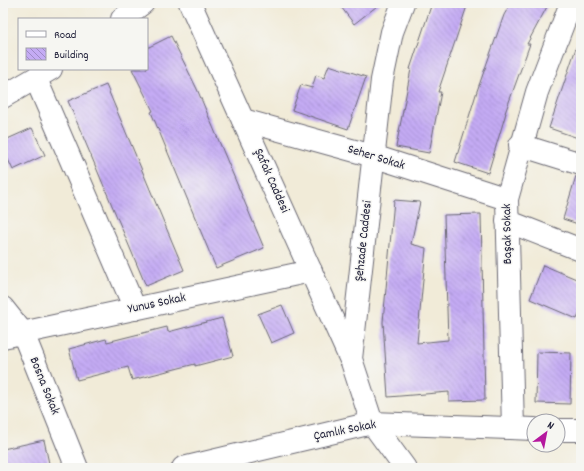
<svg xmlns="http://www.w3.org/2000/svg" width="584" height="471" font-family="Dekko,sans-serif">
  <style>
    .building { fill: url(#building-back-hatch) }
    .lines { fill: none; stroke-linecap: round; stroke-linejoin: round }
    .minor-casing { stroke: #6a6872; stroke-width: 24 }
    .minor { stroke: #fff; stroke-width: 22 }
    .labels { text-anchor: middle; dominant-baseline: central; stroke-width: 3; stroke-linejoin: round; paint-order: stroke }
    .street-label { font-size: 13px; fill: #22223b; stroke: #f6f6f2 }
  </style>
  <defs>
    <pattern id="building-back-hatch" width="6" height="6" patternUnits="userSpaceOnUse"><rect width="6" height="6" fill="#c4abf4"/><path d="M-1 5l2 2M0 0l6 6M5-1l2 2" fill="none" stroke="#9f8bc7"/></pattern>
  </defs>
  <rect width="100%" height="100%" fill="#f6f6f2"/>
  <filter id="ink" filterUnits="userSpaceOnUse"><feTurbulence type="fractalNoise" baseFrequency=".025" numOctaves="2"/><feDisplacementMap in="SourceGraphic" scale="8" xChannelSelector="R" yChannelSelector="G"/><feConvolveMatrix kernelMatrix="1 2 1 2 8 2 1 2 1" color-interpolation-filters="sRGB"/></filter>
  <filter id="wash" filterUnits="userSpaceOnUse"><feTurbulence type="fractalNoise" baseFrequency=".012" numOctaves="4" result="noise"/><feDisplacementMap in="SourceGraphic" scale="16" xChannelSelector="R" yChannelSelector="G"/><feGaussianBlur stdDeviation="0.9" result="paint"/><feColorMatrix in="noise" values="0 0 0 0 0 0 0 0 0 0 0 0 0 0 0 0 0 1.4 0 .05"/><feComposite in="paint" operator="in"/></filter>
  <g filter="url(#wash)">
    <rect width="100%" height="100%" fill="#f1ebd8"/>
    <g id="blocks">
      <!-- building -->
      <g class="building">
        <path d="M338 3H381L354 24Z"/>
        <path d="M432 3H468L438 92H441L429 153 396 147 411 69H410Z"/>
        <path d="M511 3H549L527 44H530L505 113H506L488 173 455 162 477 91 504 15Z"/>
        <path d="M171 36 197 89 264 248 216 268 151 112 153 111 132 69H147V48Z"/>
        <path d="M578 42 581 43V139L549 128Z"/>
        <path d="M329 65 366 77 348 129 292 110 301 85 312 88 316 75 324 78Z"/>
        <path d="M106 85 184 270 146 286 68 101Z"/>
        <path d="M32 128 45 155 13 170 3 149V141Z"/>
        <path d="M576 176H581V225L563 219Z"/>
        <path d="M394 200 420 202 411 244 426 248 417 343 448 340 444 215 481 214 485 400 449 401V392L388 397 383 322Z"/>
        <path d="M543 265 581 281V310L577 319 530 299Z"/>
        <path d="M282 305 294 333 271 343 258 314Z"/>
        <path d="M222 318 233 356 195 366V364L132 380 128 367 77 380 69 349 106 339 107 342 167 327 168 332Z"/>
        <path d="M537 352 571 353 570 404 536 403Z"/>
        <path d="M44 440 50 468H3V449Z"/>
      </g>
    </g>
  </g>
  <g filter="url(#ink)">
    <use href="#blocks" fill-opacity="0" stroke="#6a6872" stroke-width="1"/>
    <g class="lines">
      <defs>
        <g id="minor">
          <path d="M190 3 350 358"/>
          <path d="M403 3 392 32 382 80 351 359 372 423 405 468"/>
          <path d="M122 19 143 3"/>
          <path d="M36 79 135 309"/>
          <path d="M3 97 51 69"/>
          <path d="M243 120 373 156 507 199"/>
          <path d="M520 145 581 164"/>
          <path d="M507 221 581 250"/>
          <path d="M3 308 23 333 77 468"/>
          <path d="M3 337 311 271"/>
          <path d="M513 428 507 199 537 92 571 3"/>
          <path d="M558 430H581"/>
          <path d="M183 468 372 423 534 429"/>
        </g>
      </defs>
      <!-- minor casing -->
      <use href="#minor" class="minor-casing"/>
      <!-- minor -->
      <use href="#minor" class="minor"/>
    </g>
  </g>
  <g class="labels">
    <!-- street labels -->
    <g class="street-label">
      <text transform="translate(376 158) rotate(17)">Seher Sokak</text>
      <text transform="translate(271 181) rotate(66)">Şafak Caddesi</text>
      <text transform="translate(508 234) rotate(-91)">Başak Sokak</text>
      <text transform="translate(364 241) rotate(-84)">Şehzade Caddesi</text>
      <text transform="translate(157 304) rotate(-12)">Yunus Sokak</text>
      <text transform="translate(44 386) rotate(68)">Bosna Sokak</text>
      <text transform="translate(345 431) rotate(-11)">Çamlık Sokak</text>
    </g>
  </g>
  <!-- margin -->
  <rect width="584" height="471" fill="none" stroke="#f6f6f2" stroke-width="16"/>
  <!-- legend -->
  <rect x="18" y="18" width="130" height="52" fill="#f6f6f2" stroke="#a1a1a9"/>
  <rect x="26" y="31" width="20" height="6" fill="#ffffff" stroke="#a1a1a9"/>
  <text x="54" y="38" font-size="12" fill="#22223b">Road</text>
  <rect x="26" y="48" width="20" height="12" fill="url(#building-back-hatch)" stroke="#a1a1a9"/>
  <text x="54" y="58" font-size="12" fill="#22223b">Building</text>
  <!-- north arrow -->
  <g transform="translate(546 433) rotate(32)"><circle r="19" fill="#f6f6f2" stroke="#a1a1a9"/>
  <path d="M0-3L7 15L0 10L-7 15Z" fill="#b5179e"/>
  <text y="-6" font-size="11" font-weight="bold" text-anchor="middle" fill="#22223b">N</text>
  </g>
</svg>
